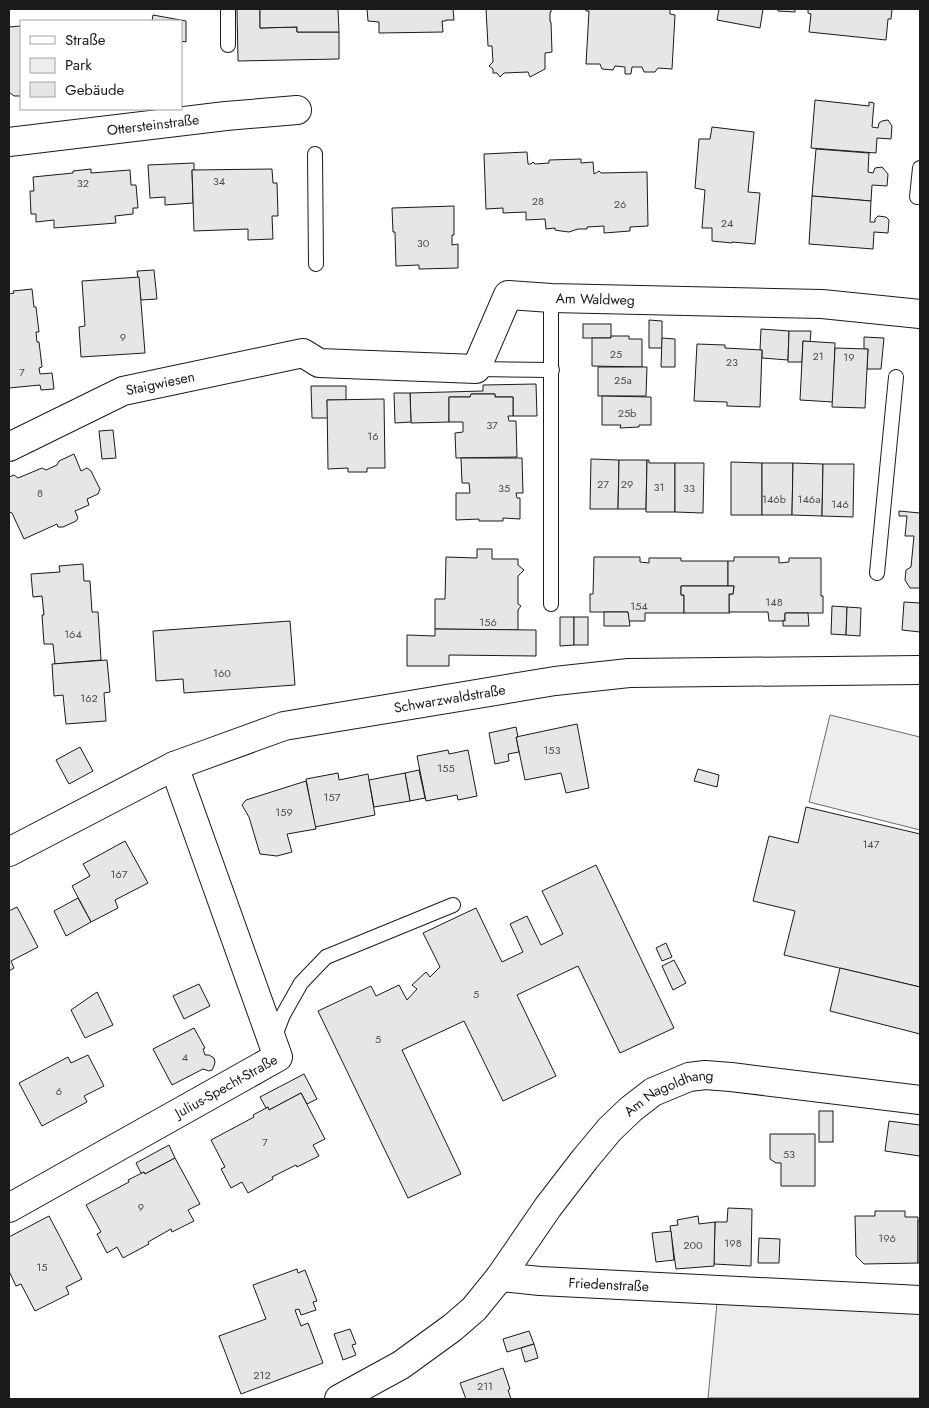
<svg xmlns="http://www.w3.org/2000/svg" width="929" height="1408" font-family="Jost,sans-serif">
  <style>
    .green { fill: #ededed; stroke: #6a6a6a }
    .building { fill: #e6e6e6; stroke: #1a1a1a }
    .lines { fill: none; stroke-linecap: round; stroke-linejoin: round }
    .service-casing { stroke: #1a1a1a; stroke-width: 16 }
    .minor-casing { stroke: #1a1a1a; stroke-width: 30 }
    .service { stroke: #fff; stroke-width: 14 }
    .minor { stroke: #fff; stroke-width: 28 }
    .labels { text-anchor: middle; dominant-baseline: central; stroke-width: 4; stroke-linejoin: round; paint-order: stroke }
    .number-label { font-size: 11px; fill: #4d4d4d }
    .street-label { font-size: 14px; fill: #1a1a1a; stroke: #fff }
  </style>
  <rect width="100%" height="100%" fill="#fff"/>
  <!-- green -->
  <g class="green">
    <path d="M830 715 920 737V830L809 802Z"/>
    <path d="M717 1303 920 1313V1398H708Z"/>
  </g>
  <!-- building -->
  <g class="building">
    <path d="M237 9H260V28L297 27V32H339V59L238 61Z"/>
    <path d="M260 9H338L339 32H297V27L260 28Z"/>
    <path d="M367 9H453L454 20H446V21H442L443 32 379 33V22L368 21Z"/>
    <path d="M486 9H551V12H550V22H551L552 52 545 53V69L530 77 528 72 504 73 500 77 497 73H493V69L489 66 493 62 492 46H488Z"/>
    <path d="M586 9H670V14L675 15 672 69 658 68 655 72H644L642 67H632L631 74H625V67L615 66 613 70 602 69 600 64H586L589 11H586Z"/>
    <path d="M719 9H763L760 28 717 20Z"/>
    <path d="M778 9H795V12L778 11Z"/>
    <path d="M808 9H892L891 19H888L886 40 809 32 811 14 808 13Z"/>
    <path d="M153 15 186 21V42L181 41V21H152Z"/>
    <path d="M20 26H21V96H14L9 92V27Z"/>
    <path d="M815 100 869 106V102L874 103 872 127 878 128 879 123 882 121 888 120 892 126 891 139 877 138 876 153 811 148Z"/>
    <path d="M712 127 754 132 748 192 760 193 755 244 732 242V243L712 241V228H702L705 190 695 188 699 139H710Z"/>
    <path d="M816 149 869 153 868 172 873 173 875 168 882 167 888 174 887 186 872 185 871 201 812 196Z"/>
    <path d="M527 152 528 164H531L533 162 535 164 549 163V160L581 159V163L593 162 594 174 596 173 599 171 601 173 647 172 648 226 630 227V231L604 233V226L587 227V229H578L569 232 561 231 555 230V228L546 229 545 219 526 220V212L503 213V208L486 209 484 154Z"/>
    <path d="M194 163V171L192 170 193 203 165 205V197L150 198 148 165Z"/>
    <path d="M91 169V173L130 170 131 185H136L138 208H133V214L115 216 116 223 54 228V220L36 222V214H31L30 191H34L33 177 73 173V171Z"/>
    <path d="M272 169 273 183H277L278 216H272L273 239 248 240V229L194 231 192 170Z"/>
    <path d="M812 196 871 201 870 222H875V219L878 216 886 217 889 220 888 233 874 232 873 249 809 244Z"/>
    <path d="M454 206V235H452V245L458 244V268L419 269V265L396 266 395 232H393L392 208Z"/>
    <path d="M154 270 157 299 141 300 137 271Z"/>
    <path d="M139 277 145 353 81 357 79 327 85 326 82 281Z"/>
    <path d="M32 289 34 307H36L39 332H36L37 342H39L42 367 39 368 40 374 52 373 54 389 41 390 40 385 9 388V294L14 293 13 291Z"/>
    <path d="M649 320 662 321V348H649Z"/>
    <rect x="583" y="324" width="28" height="14"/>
    <path d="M761 329 789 331 788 360 762 358V350H760Z"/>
    <path d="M789 331H811L810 342 803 341 802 362H788Z"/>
    <path d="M611 336H629V339H642V367L592 366V338H611Z"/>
    <path d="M864 337 884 338 881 369H867L868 349H864Z"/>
    <path d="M662 338 675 339V367H661Z"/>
    <path d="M803 341 835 343 833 402 800 400Z"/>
    <path d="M697 344 725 345V348L762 350 760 407 727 406V402L694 401Z"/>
    <path d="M835 348 868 349 865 408 832 407Z"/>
    <path d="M598 367H647L646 396H598Z"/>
    <path d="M536 384 537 416H513V397H495V394H471L470 397H449V422L411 423 410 393 483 391V385Z"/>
    <path d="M311 386H346V400H327L328 418H312Z"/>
    <path d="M394 393H410L411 422 395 423Z"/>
    <path d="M471 394H495V397H513V416H508L509 421H516L517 457 456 458 455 433 463 432V422H449V397H470Z"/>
    <path d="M602 396 651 397V425H639V427L620 428 621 425H602Z"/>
    <path d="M384 399 385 468H367V472H348V468L328 469 327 400Z"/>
    <path d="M113 430 116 458 102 459 99 431Z"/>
    <path d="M74 454 81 471 87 468 91 471 100 489 98 494 87 499 89 505 75 511 78 518 76 521 63 527H58L57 524 24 539 12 513 9 512V477L14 475 18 478 42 468 46 470 57 465 59 461Z"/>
    <path d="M461 458H522L523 493H516L517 498H520V519L503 518V521H479V519L456 520V493H470L469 483H462Z"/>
    <path d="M591 459 619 460 618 509H590Z"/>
    <path d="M619 460H647L646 509H618Z"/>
    <path d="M647 460H649V463H675V512H646Z"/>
    <path d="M731 462 762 463V515H731Z"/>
    <path d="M675 463H704L703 513 675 512Z"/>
    <path d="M762 463H793L792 515H762Z"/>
    <path d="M793 463 823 464 822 516 792 515Z"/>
    <path d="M823 464H854L853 517 822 516Z"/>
    <path d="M899 511 920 513V588H910L905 580 906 570 911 567 914 536H905L907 516H899Z"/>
    <path d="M477 549H492V559H518V565L524 570 518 576V604L521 606 518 610V630L435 629V599H445L446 557 477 558Z"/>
    <path d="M594 557H640V562L649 563V558H681V561H728V586H681V595H684V613H645V621H628V612H590V594H593Z"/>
    <path d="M734 557H779V563L789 562V558H821V596H823V613H785V621H769L768 612H729V594H733L734 586H728V561H734Z"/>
    <path d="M83 564 84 581H90L92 612H98L101 660 55 664 53 644H44L42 615H44L42 596 33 597 31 574 60 572 59 566Z"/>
    <path d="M681 586H734L733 594H729V612L730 613H684V595H681Z"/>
    <path d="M904 602 920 603V632L902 630Z"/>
    <path d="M832 606 847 607 846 635 831 634Z"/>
    <path d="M847 607 861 608 860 636 846 635Z"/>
    <path d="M604 612H628L630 626H604Z"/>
    <path d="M785 613H808L809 626H783V620L785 621Z"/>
    <path d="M560 617H574V645L560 646Z"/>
    <rect x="574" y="617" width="14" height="28"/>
    <path d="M290 621 295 685 184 693 183 679 156 681 153 631Z"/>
    <path d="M435 629 536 630V656L449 655V666H407V635L435 636Z"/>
    <path d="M107 660 110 692 104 693 106 721 66 724 63 695 54 696 52 664Z"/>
    <path d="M577 724 589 788 566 793 561 773 525 780 516 737Z"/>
    <path d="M516 727 518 737H516L519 752 508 754 509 761 495 764 489 733Z"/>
    <path d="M80 747 93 771 69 784 56 760Z"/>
    <path d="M448 750 449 754 468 750 477 796 458 800 457 795 426 801 417 756Z"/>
    <path d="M698 769 719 775 717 787 694 781Z"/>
    <path d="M419 770 425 798 410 801 405 773Z"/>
    <path d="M338 773 339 780 368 774 375 815 315 827 306 779Z"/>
    <path d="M405 773 410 801 374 807 369 780Z"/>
    <path d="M306 781 316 829 287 834 292 852 277 856 260 854 249 817 242 805 246 800Z"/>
    <path d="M806 807 920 834V987L784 955 795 911 753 901 769 836 798 843Z"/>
    <path d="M125 841 148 883 115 900 118 908 91 922 72 886 90 876 83 864Z"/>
    <path d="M596 865 674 1028 620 1053 578 966 517 995 556 1076 503 1101 464 1021 402 1050 461 1174 408 1198 318 1011 371 986 376 996 399 985 407 1000 417 989 412 985 426 972 430 977 440 967 423 933 476 908 502 962 523 952 510 924 527 916 541 945 563 934 542 891Z"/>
    <path d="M78 898 91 922 66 936 54 911Z"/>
    <path d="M17 907 38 947 11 961 14 968 9 971V911Z"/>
    <path d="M666 943 672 957 662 961 656 948Z"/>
    <path d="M674 960 686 983 673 990 662 966Z"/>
    <path d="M840 968 920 987V1034L830 1011Z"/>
    <path d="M199 984 210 1006 184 1019 173 996Z"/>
    <path d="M97 992 113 1025 85 1038 71 1010Z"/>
    <path d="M194 1028 205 1048 203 1049 205 1055H209L214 1058 215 1062 214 1066 212 1070 209 1071 203 1069 172 1085 153 1049Z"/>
    <path d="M88 1055 104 1086 84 1096 87 1102 42 1126 19 1083 68 1057 71 1063Z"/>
    <path d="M304 1074 317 1099 307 1104 301 1093 269 1110 268 1107 266 1108 260 1097Z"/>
    <path d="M301 1093 325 1139 313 1145 319 1156 297 1167 296 1165 272 1177 273 1179 248 1193 242 1182 231 1188 221 1169 225 1167 211 1140 254 1117 253 1115 268 1107 269 1110Z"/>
    <rect x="819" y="1111" width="14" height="31"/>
    <path d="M889 1121 920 1125V1156L885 1151Z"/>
    <path d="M770 1134H815V1186H781V1163H776L770 1159Z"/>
    <path d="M169 1145 175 1158 145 1174 144 1172 141 1173 136 1163Z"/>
    <path d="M175 1158 200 1204 188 1210 194 1221 172 1232 171 1229 148 1242 149 1244 123 1258 117 1247 107 1253 97 1234 101 1232 86 1205 129 1182 128 1180 144 1172 145 1174Z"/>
    <path d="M728 1208 752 1209 751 1266 714 1264 715 1222H727Z"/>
    <path d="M875 1211H905V1217H918V1263L864 1264 856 1256 855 1216H875Z"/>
    <path d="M49 1216 82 1279 66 1287 69 1294 35 1311 21 1284 16 1286 9 1271V1237Z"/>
    <path d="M698 1216 699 1224 715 1222 714 1266 676 1269 670 1226 678 1225 677 1220Z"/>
    <rect x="918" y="1221" width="2" height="42"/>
    <path d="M671 1231 674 1260 656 1262 652 1233Z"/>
    <path d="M759 1238 780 1239 779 1263H758Z"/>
    <path d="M297 1269 298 1273 305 1270 317 1301 313 1302 316 1310 301 1315 299 1309 295 1310 301 1326 308 1323 323 1363 241 1394 219 1336 266 1319 253 1285Z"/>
    <path d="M350 1329 356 1344 352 1345 356 1355 343 1360 334 1334Z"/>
    <path d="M529 1331 534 1344 507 1352 503 1339Z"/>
    <path d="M534 1344 538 1358 525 1362 521 1348Z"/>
    <path d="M503 1368 510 1389 508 1390 511 1399H466L460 1383Z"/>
  </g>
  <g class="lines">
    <defs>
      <g id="service">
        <path d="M228 9V45"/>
        <path d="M315 154 316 264"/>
        <path d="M917 197 920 168"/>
        <path d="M476 369 552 370"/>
        <path d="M877 573 896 377"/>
        <path d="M551 604V298"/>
        <path d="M274 1038 283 1015 301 983 326 957 453 905"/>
      </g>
      <g id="minor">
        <path id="s1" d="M9 142 226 116 297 110"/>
        <path id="s2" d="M9 447 123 391 303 353 319 363 476 369 508 295 551 298 822 304 920 314"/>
        <path id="s3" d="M9 852 174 766 284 726 555 681 629 673 920 670"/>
        <path id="s4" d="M9 1208 278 1057 174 766"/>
        <path id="s5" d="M500 1277 540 1281 920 1300"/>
        <path id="s6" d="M339 1399 401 1365 452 1328 474 1309 500 1277 548 1207 585 1159 610 1129 631 1109 653 1092 689 1077 705 1075 731 1077 920 1100"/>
      </g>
    </defs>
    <!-- service casing -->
    <use href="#service" class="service-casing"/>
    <!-- minor casing -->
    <use href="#minor" class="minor-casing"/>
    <!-- service -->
    <use href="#service" class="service"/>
    <!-- minor -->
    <use href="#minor" class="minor"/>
  </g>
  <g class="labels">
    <!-- number labels -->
    <g class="number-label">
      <text x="219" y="181">34</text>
      <text x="83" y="183">32</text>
      <text x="538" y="201">28</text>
      <text x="620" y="204">26</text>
      <text x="727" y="223">24</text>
      <text x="423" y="243">30</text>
      <text x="123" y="337">9</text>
      <text x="616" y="354">25</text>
      <text x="818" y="356">21</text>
      <text x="849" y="357">19</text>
      <text x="732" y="362">23</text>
      <text x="22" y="372">7</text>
      <text x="623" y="380">25a</text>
      <text x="627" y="413">25b</text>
      <text x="492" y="425">37</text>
      <text x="373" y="436">16</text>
      <text x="603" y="484">27</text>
      <text x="627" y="484">29</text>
      <text x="659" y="487">31</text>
      <text x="504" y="488">35</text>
      <text x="689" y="488">33</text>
      <text x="40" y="493">8</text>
      <text x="774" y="499">146b</text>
      <text x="809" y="499">146a</text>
      <text x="840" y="504">146</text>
      <text x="774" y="602">148</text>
      <text x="639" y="606">154</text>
      <text x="488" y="622">156</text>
      <text x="73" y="634">164</text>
      <text x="222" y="673">160</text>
      <text x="89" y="698">162</text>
      <text x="552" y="750">153</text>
      <text x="446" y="768">155</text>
      <text x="332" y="797">157</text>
      <text x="284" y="812">159</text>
      <text x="871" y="844">147</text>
      <text x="119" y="874">167</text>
      <text x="476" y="994">5</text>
      <text x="378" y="1039">5</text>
      <text x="185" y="1057">4</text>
      <text x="59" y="1091">6</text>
      <text x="265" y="1142">7</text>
      <text x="789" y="1154">53</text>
      <text x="141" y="1207">9</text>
      <text x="887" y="1238">196</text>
      <text x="733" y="1243">198</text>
      <text x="693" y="1245">200</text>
      <text x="42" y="1267">15</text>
      <text x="262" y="1375">212</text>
      <text x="485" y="1386">211</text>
    </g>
    <!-- street labels -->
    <g class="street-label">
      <text stroke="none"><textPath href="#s1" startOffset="145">Ottersteinstraße</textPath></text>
      <text stroke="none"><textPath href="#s2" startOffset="655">Am Waldweg</textPath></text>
      <text stroke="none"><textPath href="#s2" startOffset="165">Staigwiesen</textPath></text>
      <text stroke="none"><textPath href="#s3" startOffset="471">Schwarzwaldstraße</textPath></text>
      <text stroke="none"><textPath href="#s4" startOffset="249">Julius-Specht-Straße</textPath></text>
      <text stroke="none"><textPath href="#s6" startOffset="460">Am Nagoldhang</textPath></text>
      <text stroke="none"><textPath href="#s5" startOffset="109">Friedenstraße</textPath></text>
    </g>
  </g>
  <!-- border -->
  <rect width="929" height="1408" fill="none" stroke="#1a1a1a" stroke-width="20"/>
  <!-- legend -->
  <rect x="20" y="20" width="162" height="90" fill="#ffffff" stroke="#a3a3a3"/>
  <rect x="30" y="36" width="25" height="8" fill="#ffffff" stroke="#a3a3a3"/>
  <text x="65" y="45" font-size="15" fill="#1a1a1a">Straße</text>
  <rect x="30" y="58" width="25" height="15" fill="#ededed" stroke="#a3a3a3"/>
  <text x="65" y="70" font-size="15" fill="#1a1a1a">Park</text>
  <rect x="30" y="82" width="25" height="15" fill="#e6e6e6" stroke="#a3a3a3"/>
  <text x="65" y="95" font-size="15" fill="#1a1a1a">Gebäude</text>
</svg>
